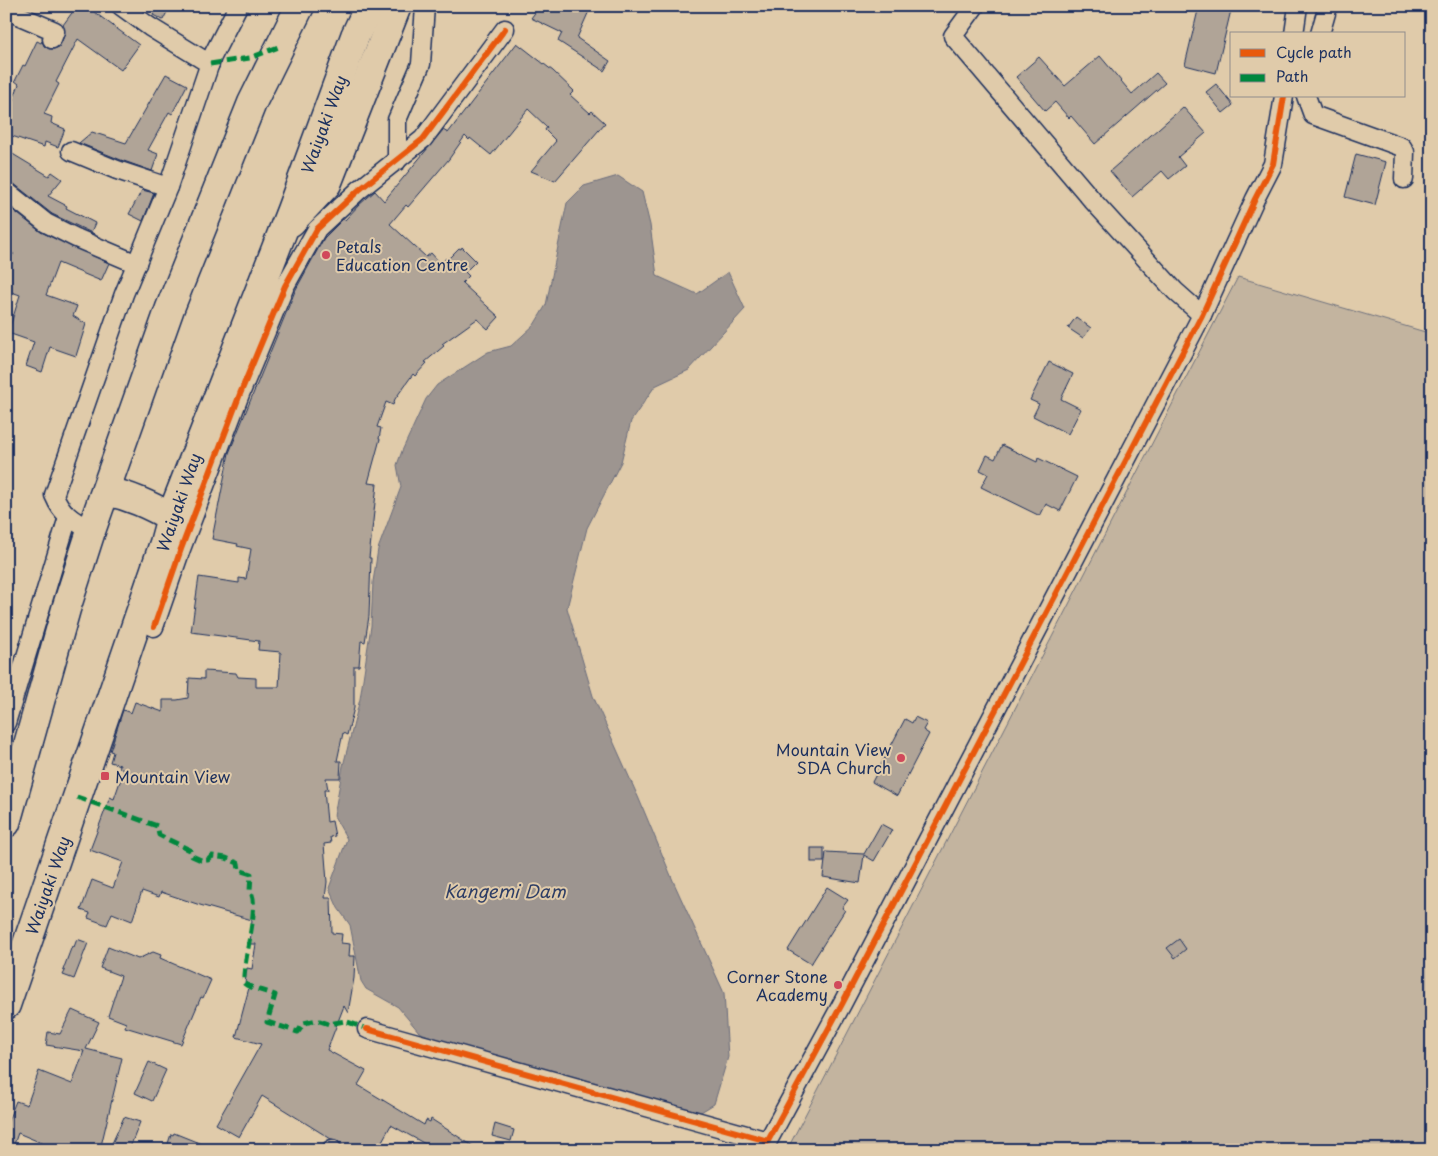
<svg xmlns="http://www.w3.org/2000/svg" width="1438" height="1156" font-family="'Playpen Sans',sans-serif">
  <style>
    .green { fill: #c3b49f; stroke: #6f727e }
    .water { fill: #9d9590; stroke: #696c7c }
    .building { fill: #b0a497; stroke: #1b2f5e }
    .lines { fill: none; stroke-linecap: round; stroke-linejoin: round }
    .street-casing { stroke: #1b2f5e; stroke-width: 21 }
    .highway-casing { stroke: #1b2f5e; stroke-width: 31 }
    .street { stroke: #e0cbaa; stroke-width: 18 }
    .highway { stroke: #e0cbaa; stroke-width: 28 }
    .quiet { stroke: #00873e; stroke-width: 5; stroke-dasharray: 10 5; stroke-linecap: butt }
    .cycleway-casing { stroke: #e0cbaa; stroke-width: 9 }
    .cycleway { stroke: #e8590c; stroke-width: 6 }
    .poi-dot { fill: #d1495b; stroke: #e0cbaa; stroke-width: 2 }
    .labels { text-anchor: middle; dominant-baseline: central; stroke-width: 4; stroke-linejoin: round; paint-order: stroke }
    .street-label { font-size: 16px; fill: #1b2f5e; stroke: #e0cbaa }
    .poi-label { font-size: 16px; fill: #1b2f5e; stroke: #e0cbaa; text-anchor: start }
    .water-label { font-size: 18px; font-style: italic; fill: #2e3e66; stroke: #e0cbaa }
  </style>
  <rect width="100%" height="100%" fill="#e0cbaa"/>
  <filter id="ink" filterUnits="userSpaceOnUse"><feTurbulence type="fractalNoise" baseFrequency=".02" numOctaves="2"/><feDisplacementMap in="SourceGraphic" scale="10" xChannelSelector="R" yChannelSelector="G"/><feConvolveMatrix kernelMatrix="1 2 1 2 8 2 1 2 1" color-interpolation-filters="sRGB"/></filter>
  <g filter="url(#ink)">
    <!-- green -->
    <path class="green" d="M1238 277 1432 334V1150H787Z"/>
    <!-- water -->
    <path class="water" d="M618 176 642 192 650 225 657 276 697 294 728 272 745 309 689 370 655 386 631 421 621 462 587 528 567 608 593 696 639 799 674 883 724 993 728 1057 714 1104 696 1115 492 1062 419 1032 398 1007 366 989 361 981 350 925 338 908 329 888 347 839 334 816 343 766 360 699 371 626 373 582 378 549 401 487 397 465 402 451 426 399 437 385 488 352 511 346 534 325 546 305 567 203 584 186Z"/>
    <!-- building -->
    <g class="building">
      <path d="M77 6H86L139 45 121 70 78 39 56 82 59 84 44 114 52 117 51 123 65 129 58 147 45 142 44 147 6 134V104L11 106 19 84 15 81 23 65 25 66 37 41 41 43 42 41 44 46 49 49H54L59 47 65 34 63 25Z"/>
      <path d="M157 6H170L163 20 153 15Z"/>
      <path d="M540 6H578L589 11 577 38 610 61 604 71 558 41 562 33 531 18Z"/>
      <path d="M1199 6H1216L1231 10 1216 73 1185 65Z"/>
      <path d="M517 43 553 71 574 91 570 95 590 113 592 111 605 123 555 181 531 171 556 141 545 130 547 127 528 109 491 155 470 138 469 140 465 136 449 159 408 207 406 205 390 224 426 257 431 253 441 264 446 258 447 260 459 248 461 249 462 247 476 261 465 272 469 276 462 283 499 317 488 329 477 319 442 344 444 346 425 362 427 363 415 376 413 374 395 399 393 405 386 402 377 427 381 428 379 439H380L368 483 377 484 369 558H371L369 616 365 642 361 641 359 666H354V708L347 735 343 733 337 761H341L340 778H326L328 790H324L327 822 332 821 335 836 330 837 331 843 324 844 327 882 325 898H331L332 933 342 934 341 943 350 944 349 956H355L354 978 348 1013 344 1006 327 1050 366 1071 358 1085 424 1125 426 1120 430 1122 431 1119 479 1150H436L391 1125 377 1150H349L342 1145 339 1141 331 1139 262 1096 239 1137 216 1124 261 1044 236 1037 250 984 245 983 247 968 252 969 256 944H250L252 920 200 905 161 892 159 897 142 891 132 921 112 913 107 925 88 918 90 913 81 910 92 880 113 888 123 862 90 850 110 797 114 799 124 770 119 768 120 765 110 762 113 752 110 751 123 710 131 713 135 702 163 712V700H177L188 698 189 678 204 679V671L236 673 238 677 256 678V687H279L281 652 258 650 259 641 191 632 199 577 239 583V578L246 579 251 549 237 546 238 544 212 539 229 453 295 291 324 238 343 219 345 220 359 205 375 191 384 201 443 130 448 133Z"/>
      <path d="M1100 56 1132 94 1156 73 1165 83 1095 144 1071 116 1069 118 1055 102 1045 111 1016 77 1039 57 1065 86Z"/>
      <path d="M166 74 187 85 172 114 169 112 148 150 158 154 152 171 121 160 79 143 92 132 126 143Z"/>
      <path d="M1216 84 1233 105 1223 113 1206 92Z"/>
      <path d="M1183 107 1206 133 1178 157 1185 166 1169 179 1162 171 1132 197 1110 171Z"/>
      <path d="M6 150 49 176 52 172 62 179 48 196 67 206 66 208 95 223 91 232 94 234 52 214 13 183 6 181Z"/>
      <path d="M1356 154 1386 162 1375 205 1345 197Z"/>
      <path d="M142 190 154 193 143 221 129 214Z"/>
      <path d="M9 207 41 232 109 263 101 281 58 263 46 295 77 306 73 316 86 324 76 356 50 347 42 372 26 366 34 342 8 333 20 295 6 290V262L14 254 6 249V212Z"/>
      <path d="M1076 317 1091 328 1083 338 1068 328Z"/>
      <path d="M1049 362 1073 374 1061 399 1081 409 1068 434 1033 416 1039 404 1030 400Z"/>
      <path d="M1002 445 1037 462 1038 458 1077 477 1060 511 1046 504 1040 516 981 487 988 474 980 470 987 455 995 459Z"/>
      <path d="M915 717 927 723 923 730 929 734 897 796 872 782 905 719 912 723Z"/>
      <path d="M881 824 892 830 874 861 864 855 860 883 823 877 826 852 864 854Z"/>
      <rect x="811" y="848" width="13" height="14"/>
      <path d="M827 887 848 900 842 908 845 910 811 964 788 950Z"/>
      <path d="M77 939 88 943 74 979 63 975 65 971 63 970 72 946 74 947Z"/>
      <path d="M1179 939 1186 949 1175 958 1167 948Z"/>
      <path d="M108 947 138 959 153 952 161 955 160 958 211 980 203 998 201 997 181 1044 125 1027 126 1023 108 1016 121 976 100 968Z"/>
      <path d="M72 1010 99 1022 86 1049 122 1058 100 1150H42L44 1144 18 1133 12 1150H6V1126L16 1101 27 1105 39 1071 72 1084 84 1051 46 1045 48 1032 60 1034Z"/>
      <path d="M149 1062 166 1070 152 1101 135 1093Z"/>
      <path d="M124 1117 140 1122 129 1150H109Z"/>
      <path d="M495 1124 514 1130 511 1141 492 1136Z"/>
      <path d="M174 1133 214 1149V1150H166L171 1134 173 1135Z"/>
    </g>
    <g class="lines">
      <defs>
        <g id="street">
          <path d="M121 6 150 27 210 64"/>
          <path d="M975 6 953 36 1093 201 1175 291 1202 315"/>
          <path d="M6 10 55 31 52 39"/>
          <path d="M1294 34 1298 6"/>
          <path d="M1320 34 1328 6"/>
          <path d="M1306 96 1313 115 1402 147 1405 152 1404 179"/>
          <path d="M71 151 117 170 168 187"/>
          <path d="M397 161V120L421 64 425 6"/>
          <path d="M6 191 46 223 76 238 137 264"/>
          <path d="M91 531C73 520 62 515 54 495L124 294 168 187 212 57 238 6"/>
          <path d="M154 627 181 549 240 394 285 286 317 229 359 190 423 139 505 29"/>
          <path d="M6 723 68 517"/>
          <path d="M367 1029 768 1141"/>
          <path d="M331 1150 332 1149"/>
          <path d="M763 1150 842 1004 1202 315 1255 199 1273 164 1284 96"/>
        </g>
        <g id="highway">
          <path d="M291 222 327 184 397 6"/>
          <path d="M106 491C130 496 149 505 171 517"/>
          <path d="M6 823 66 609 91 531 170 308 252 103 300 6"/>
          <path d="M6 1005 164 543 171 517 291 210 355 36 369 6"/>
        </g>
      </defs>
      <!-- street casing -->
      <use href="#street" class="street-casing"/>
      <!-- highway casing -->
      <use href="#highway" class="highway-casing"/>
      <!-- street -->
      <use href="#street" class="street"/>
      <!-- highway -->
      <use href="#highway" class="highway"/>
      <!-- quiet -->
      <g class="quiet">
        <path d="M210 64 250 58 281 46"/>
        <path d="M77 797 157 826 159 835 190 850 192 856 201 860H208L212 856 226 858 238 863 239 870 251 874 250 891C261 904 242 962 244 983 248 988 267 991 275 995L267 1022 298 1032 304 1023 317 1020 329 1024 345 1021 367 1029"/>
      </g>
      <defs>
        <g id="cycleway">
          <path d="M154 627 181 549 240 394 285 286 317 229 359 190 423 139 505 29"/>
          <path d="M367 1029 768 1141"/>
          <path d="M763 1150 842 1004 1202 315 1255 199 1273 164 1284 96"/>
        </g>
      </defs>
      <!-- cycleway casing -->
      <use href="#cycleway" class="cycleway-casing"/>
      <!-- cycleway -->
      <use href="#cycleway" class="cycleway"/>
    </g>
  </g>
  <!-- markers -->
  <g class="poi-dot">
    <circle cx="326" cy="255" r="5"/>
    <circle cx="901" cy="758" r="5"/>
    <rect x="100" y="771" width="10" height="10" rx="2.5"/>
    <circle cx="838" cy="985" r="5"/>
  </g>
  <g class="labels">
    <!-- street labels -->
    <g class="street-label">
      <text transform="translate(323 124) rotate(-70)">Waiyaki Way</text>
      <text transform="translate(178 502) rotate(-71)">Waiyaki Way</text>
      <text transform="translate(47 885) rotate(-71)">Waiyaki Way</text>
    </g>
    <!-- poi labels -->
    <g class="poi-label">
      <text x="336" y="246">Petals<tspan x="336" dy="18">Education Centre</tspan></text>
      <text x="891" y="749" text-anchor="end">Mountain View<tspan x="891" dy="18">SDA Church</tspan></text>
      <text x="115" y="776">Mountain View</text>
      <text x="828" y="976" text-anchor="end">Corner Stone<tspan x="828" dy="18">Academy</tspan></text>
    </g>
    <!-- water labels -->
    <g class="water-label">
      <text x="505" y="890">Kangemi Dam</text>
    </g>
  </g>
  <!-- margin -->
  <rect width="1438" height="1156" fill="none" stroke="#e0cbaa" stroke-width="25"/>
  <rect x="12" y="12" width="1413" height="1131" fill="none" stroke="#1b2f5e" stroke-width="2" filter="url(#ink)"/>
  <!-- legend -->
  <rect x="1230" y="32" width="175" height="65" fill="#e0cbaa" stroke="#918d8c"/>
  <rect x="1240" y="49" width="25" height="8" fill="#e8590c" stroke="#918d8c"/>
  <text x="1276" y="58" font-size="15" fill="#1b2f5e">Cycle path</text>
  <rect x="1240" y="74" width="25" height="8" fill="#00873e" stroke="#918d8c"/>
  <text x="1276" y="82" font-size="15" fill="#1b2f5e">Path</text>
</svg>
